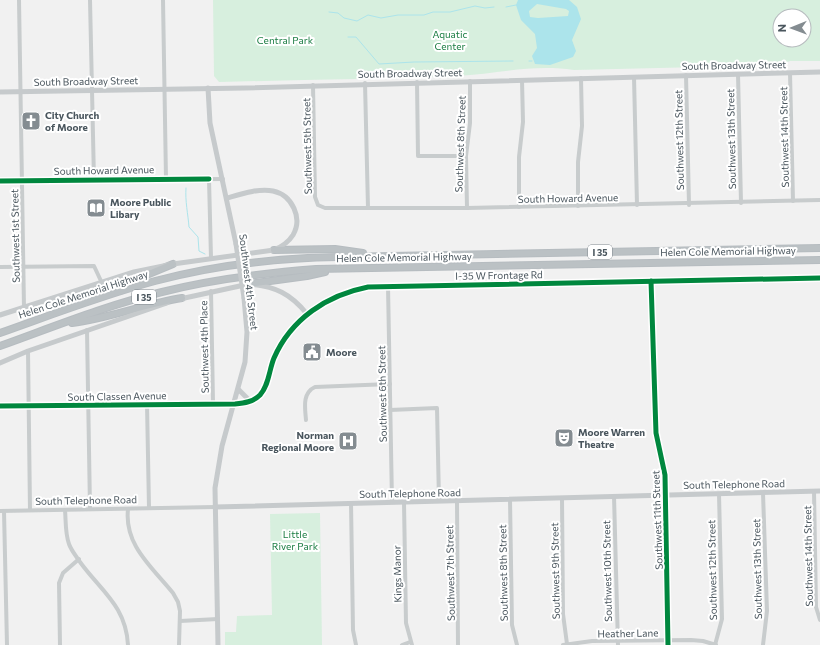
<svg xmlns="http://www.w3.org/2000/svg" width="820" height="645" font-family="Commissioner,sans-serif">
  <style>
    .green { fill: #d7efde; fill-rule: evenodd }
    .water { fill: #ace4eb; fill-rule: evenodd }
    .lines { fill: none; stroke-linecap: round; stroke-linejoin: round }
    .stream { stroke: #ace4eb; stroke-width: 1 }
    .highway-casing { stroke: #b6bcc0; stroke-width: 8 }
    .minor { stroke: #c8cccd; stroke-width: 4 }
    .major { stroke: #c6cacc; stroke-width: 5 }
    .highway { stroke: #bbc1c4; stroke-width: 6 }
    .major-bridge { stroke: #c6cacc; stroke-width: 5 }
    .cycleway-casing { stroke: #fff; stroke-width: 8 }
    .cycleway { stroke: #00873e; stroke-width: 5 }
    .labels { text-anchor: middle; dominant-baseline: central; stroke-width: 4; stroke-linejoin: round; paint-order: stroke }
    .shield { fill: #fff; stroke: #80888e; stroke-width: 1 }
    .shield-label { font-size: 9px; font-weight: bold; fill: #49555d }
    .park-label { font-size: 10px; fill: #1b7d43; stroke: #fff }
    .street-label { font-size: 10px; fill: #49555d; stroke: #fff }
    .poi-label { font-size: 10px; font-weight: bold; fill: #49555d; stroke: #fff; text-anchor: start }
  </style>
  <rect width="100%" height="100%" fill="#f1f1f1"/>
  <!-- green -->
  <g class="green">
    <path d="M213 0H820V61H790L780 65 574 70C531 64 498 74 456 76 377 79 298 80 219 82L214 76ZM780 16H804V40H780Z"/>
    <path d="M320 513 322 645H225V632H236L237 616 272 615 270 514Z"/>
  </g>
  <!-- water -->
  <path class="water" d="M518 0H569L577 7 581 19 572 40 576 51 573 57 550 65 535 64 532 56 537 48 535 34 521 20 516 5ZM537 4 566 9 569 11 568 16 538 18 530 17 529 11Z"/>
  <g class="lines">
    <!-- stream -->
    <g class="stream">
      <path d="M506 7 516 5"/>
      <path d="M329 12 338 13 344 18 357 21 368 15 381 18 398 15H424L433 12H450L475 6 485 8 494 7"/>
      <path d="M348 37H356L379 64 414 62 513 61"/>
      <path d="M529 61H532"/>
      <path d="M186 188C185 201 188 214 189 227L198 237 199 251 205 254"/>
    </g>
    <defs>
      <g id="highway">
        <path d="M274 250 335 249 363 253"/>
        <path d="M249 284 307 276 325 272"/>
        <path d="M122 290 132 281 173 264"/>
        <path d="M72 323C109 318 145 304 182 298"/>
        <path d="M0 333C51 315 103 295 155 281 215 265 277 258 338 257L820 248"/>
        <path d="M0 346C53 327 107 305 162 292 213 279 264 273 316 269L820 260"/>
      </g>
    </defs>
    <!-- highway casing -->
    <use href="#highway" class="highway-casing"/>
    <!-- minor -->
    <g class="minor">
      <path d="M19 0 24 308"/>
      <path d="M90 0 94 180"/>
      <path d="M163 0 166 179"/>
      <path d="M790 73 793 201"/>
      <path d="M738 74 741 203"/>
      <path d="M686 75 689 205"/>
      <path d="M634 77 637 205"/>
      <path d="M417 82 418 156H466"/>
      <path d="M365 83 368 208"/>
      <path d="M313 85 315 197 318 205 325 208H467L820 200"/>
      <path d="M209 179 211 258"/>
      <path d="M0 181 223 179"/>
      <path d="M578 206V162L582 126 581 78"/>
      <path d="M519 207V157L523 122 522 80"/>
      <path d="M467 208 466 156 470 123V81"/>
      <path d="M0 267 94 266 101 281"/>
      <path d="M651 281 656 433 665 475 668 645"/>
      <path d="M388 286 392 502"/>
      <path d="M211 291 213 403"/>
      <path d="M87 330 90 509"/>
      <path d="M28 351 30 510"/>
      <path d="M147 404 149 508"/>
      <path d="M0 406 235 404C244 403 253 402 260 395 269 385 269 370 274 358 291 319 327 295 368 287L820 278"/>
      <path d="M390 410 437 408 439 501"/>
      <path d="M306 420C305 408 302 393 315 387L390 384"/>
      <path d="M814 491 816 607 820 620"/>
      <path d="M614 496 618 645"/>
      <path d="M562 498 563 614 567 644"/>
      <path d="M510 499 512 625 517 645"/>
      <path d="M457 501 458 645"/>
      <path d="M404 502 406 623 412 645"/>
      <path d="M351 503 353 630 356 645"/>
      <path d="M128 509C124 545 152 567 173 593L178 602 180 611 179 645"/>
      <path d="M65 510C66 521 65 533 69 544 71 550 76 556 80 562 101 591 126 606 128 645"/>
      <path d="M0 511 215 507"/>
      <path d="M4 511 7 645"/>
      <path d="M180 621 218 619"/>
      <path d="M60 645 59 583 63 573 79 559"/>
      <path d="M402 645 410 642"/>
      <path d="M563 645 592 641 691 640 703 641 716 645"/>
      <path d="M715 645 722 619 719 494"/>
      <path d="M763 645 767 611 763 493"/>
    </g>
    <!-- major -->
    <g class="major">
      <path d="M208 88 210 123 236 244"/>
      <path d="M0 92 245 88 820 72"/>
      <path d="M180 299 249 284C275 286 291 294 307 314"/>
      <path d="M0 315 134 272 173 264 274 250C281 247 288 243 293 235 303 218 292 195 273 191 259 188 241 194 227 198"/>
      <path d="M0 363 28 351 167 303"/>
      <path d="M239 390 250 401"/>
      <path d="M215 507 820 491"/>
      <path d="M218 645 215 488 222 446 245 362 247 332 244 298"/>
    </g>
    <!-- highway -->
    <use href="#highway" class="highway"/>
    <!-- major-bridge -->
    <path class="major-bridge" d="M236 244 244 298"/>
    <defs>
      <g id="cycleway">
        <path d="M0 181 209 179"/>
        <path d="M651 281 656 433 665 475 668 645"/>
        <path d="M0 406 235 404C244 403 253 402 260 395 269 385 269 370 274 358 291 319 327 295 368 287L820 278"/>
      </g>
    </defs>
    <!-- cycleway casing -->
    <use href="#cycleway" class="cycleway-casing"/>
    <!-- cycleway -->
    <use href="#cycleway" class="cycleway"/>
  </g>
  <!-- icons -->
  <defs>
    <symbol id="church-square" viewBox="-11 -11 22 22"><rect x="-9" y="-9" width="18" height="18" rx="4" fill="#848c91" stroke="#fff"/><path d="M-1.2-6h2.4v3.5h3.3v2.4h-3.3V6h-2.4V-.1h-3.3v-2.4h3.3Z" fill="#fff"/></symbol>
    <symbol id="library-square" viewBox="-11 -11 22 22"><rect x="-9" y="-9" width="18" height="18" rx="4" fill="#848c91" stroke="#fff"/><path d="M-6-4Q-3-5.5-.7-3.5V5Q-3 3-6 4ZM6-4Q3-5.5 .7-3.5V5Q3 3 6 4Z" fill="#fff"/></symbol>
    <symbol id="civic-square" viewBox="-11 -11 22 22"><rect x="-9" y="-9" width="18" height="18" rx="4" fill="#848c91" stroke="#fff"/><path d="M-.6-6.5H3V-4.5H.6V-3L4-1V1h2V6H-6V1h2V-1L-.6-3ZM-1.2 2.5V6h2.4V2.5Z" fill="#fff"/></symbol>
    <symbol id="theatre-square" viewBox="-11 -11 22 22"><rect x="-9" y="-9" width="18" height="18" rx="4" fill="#848c91" stroke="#fff"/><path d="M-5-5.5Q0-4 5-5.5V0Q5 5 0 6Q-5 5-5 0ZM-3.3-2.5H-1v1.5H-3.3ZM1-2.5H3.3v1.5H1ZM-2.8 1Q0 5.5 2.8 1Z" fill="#fff"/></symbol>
    <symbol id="hospital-square" viewBox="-11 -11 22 22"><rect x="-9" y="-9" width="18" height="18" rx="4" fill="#848c91" stroke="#fff"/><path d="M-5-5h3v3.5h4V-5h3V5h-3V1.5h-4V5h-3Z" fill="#fff"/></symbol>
  </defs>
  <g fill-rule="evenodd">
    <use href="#church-square" x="20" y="110" width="22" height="22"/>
    <use href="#library-square" x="85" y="197" width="22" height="22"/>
    <use href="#civic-square" x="301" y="341" width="22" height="22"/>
    <use href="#theatre-square" x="553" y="427" width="22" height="22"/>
    <use href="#hospital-square" x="337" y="430" width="22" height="22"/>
  </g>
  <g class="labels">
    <!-- shield labels -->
    <g class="shield">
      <rect x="588" y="245" width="24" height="14" rx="3"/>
      <rect x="132" y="290" width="24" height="14" rx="3"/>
    </g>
    <g class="shield-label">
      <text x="600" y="252">I 35</text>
      <text x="144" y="297">I 35</text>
    </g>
    <!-- park labels -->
    <g class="park-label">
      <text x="450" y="34">Aquatic<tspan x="450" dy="12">Center</tspan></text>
      <text x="285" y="40">Central Park</text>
      <text x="295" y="534">Little<tspan x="295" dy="12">River Park</tspan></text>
    </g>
    <!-- street labels -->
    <g class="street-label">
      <text transform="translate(734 65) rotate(-1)">South Broadway Street</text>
      <text transform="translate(410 73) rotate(-1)">South Broadway Street</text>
      <text transform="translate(86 81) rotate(-1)">South Broadway Street</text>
      <text transform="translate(784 137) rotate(-91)">Southwest 14th Street</text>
      <text transform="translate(731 139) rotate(-91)">Southwest 13th Street</text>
      <text transform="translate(679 140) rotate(-91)">Southwest 12th Street</text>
      <text transform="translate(460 144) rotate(-88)">Southwest 8th Street</text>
      <text transform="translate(307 146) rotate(-91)">Southwest 5th Street</text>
      <text transform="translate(104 170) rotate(-1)">South Howard Avenue</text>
      <text transform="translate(568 198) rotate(-1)">South Howard Avenue</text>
      <text transform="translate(15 236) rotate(-91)">Southwest 1st Street</text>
      <text transform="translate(728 251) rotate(-1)">Helen Cole Memorial Highway</text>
      <text transform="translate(404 257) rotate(-1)">Helen Cole Memorial Highway</text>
      <text transform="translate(499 275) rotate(-1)">I-35 W Frontage Rd</text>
      <text transform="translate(249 282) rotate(83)">Southwest 4th Street</text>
      <text transform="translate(83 294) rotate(-18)">Helen Cole Memorial Highway</text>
      <text transform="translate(204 347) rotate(-91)">Southwest 4th Place</text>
      <text transform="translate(382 394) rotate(-91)">Southwest 6th Street</text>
      <text transform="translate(117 396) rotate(-1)">South Classen Avenue</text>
      <text transform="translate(734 484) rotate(-1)">South Telephone Road</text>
      <text transform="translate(410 493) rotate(-1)">South Telephone Road</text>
      <text transform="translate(86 500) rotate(-1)">South Telephone Road</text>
      <text transform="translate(657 520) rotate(-92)">Southwest 11th Street</text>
      <text transform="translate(808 556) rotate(-91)">Southwest 14th Street</text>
      <text transform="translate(757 569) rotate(-91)">Southwest 13th Street</text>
      <text transform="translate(712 570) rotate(-91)">Southwest 12th Street</text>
      <text transform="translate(555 571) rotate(-91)">Southwest 9th Street</text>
      <text transform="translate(607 571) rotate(-91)">Southwest 10th Street</text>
      <text transform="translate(450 573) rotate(-91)">Southwest 7th Street</text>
      <text transform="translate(503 573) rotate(-91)">Southwest 8th Street</text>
      <text transform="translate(397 574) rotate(-91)">Kings Manor</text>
      <text transform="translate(628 633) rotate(-1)">Heather Lane</text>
    </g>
    <!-- poi labels -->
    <g class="poi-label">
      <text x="45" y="115">City Church<tspan x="45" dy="12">of Moore</tspan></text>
      <text x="110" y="202">Moore Public<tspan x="110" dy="12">Libary</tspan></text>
      <text x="326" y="352">Moore</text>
      <text x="578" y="432">Moore Warren<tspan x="578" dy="12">Theatre</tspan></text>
      <text x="334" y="435" text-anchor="end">Norman<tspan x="334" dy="12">Regional Moore</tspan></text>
    </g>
  </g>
  <!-- north arrow -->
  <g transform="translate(792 28) rotate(269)"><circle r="19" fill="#ffffff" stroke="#b6bbbe"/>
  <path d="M0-3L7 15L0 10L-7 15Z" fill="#848c91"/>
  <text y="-6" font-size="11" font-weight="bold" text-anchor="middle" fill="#49555d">N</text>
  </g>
</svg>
